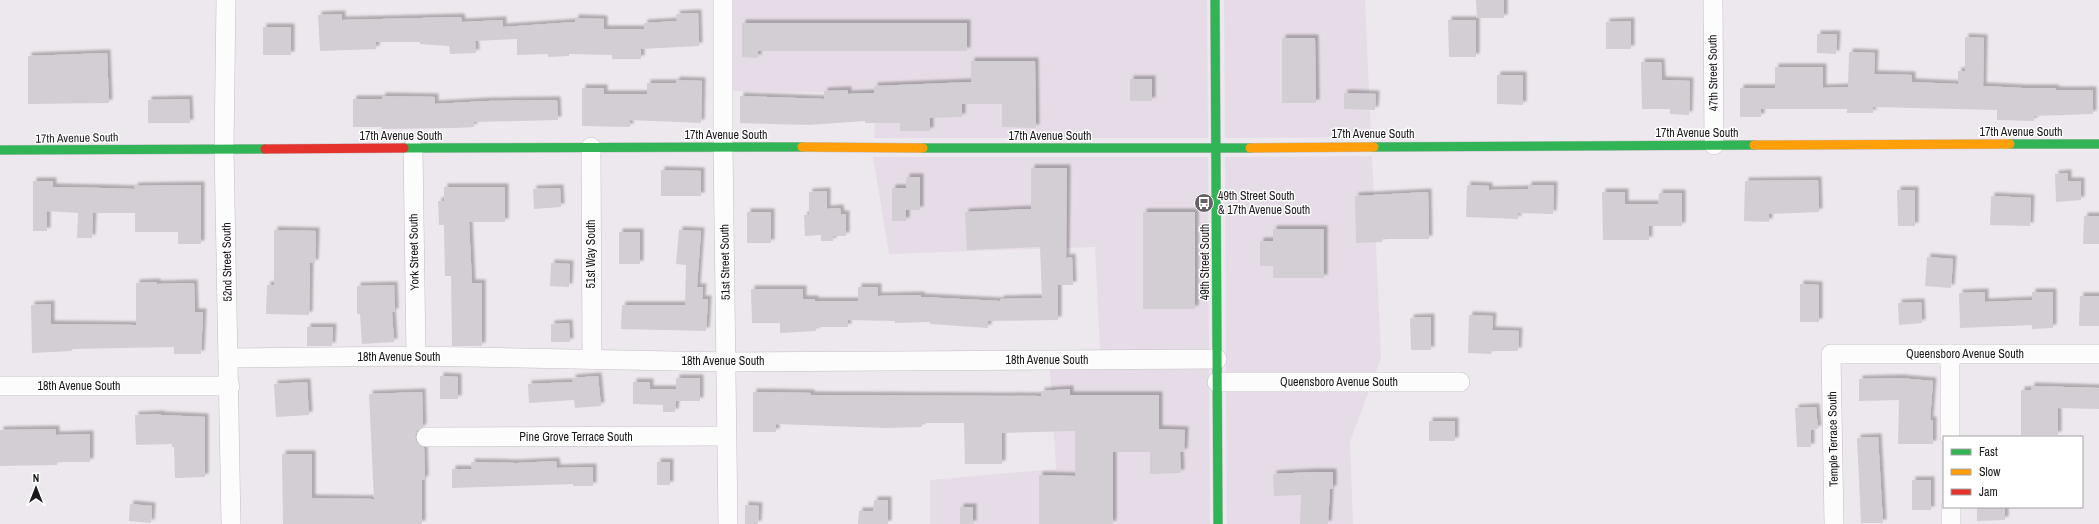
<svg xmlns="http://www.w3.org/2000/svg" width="2099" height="524" font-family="'Archivo Narrow',sans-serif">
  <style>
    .built { fill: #e6dce7 }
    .building { fill: #d2ced3; filter: url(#shadow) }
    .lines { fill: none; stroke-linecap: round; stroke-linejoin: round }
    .street-casing { stroke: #c3bfc4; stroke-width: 20 }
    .fast-casing { stroke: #c3bfc4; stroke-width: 10 }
    .slow-casing { stroke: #c3bfc4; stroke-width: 10 }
    .jam-casing { stroke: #c3bfc4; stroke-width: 10 }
    .street { stroke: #fcfcfc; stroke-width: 19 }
    .fast { stroke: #30b455; stroke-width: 9 }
    .slow { stroke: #ff9f0a; stroke-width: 9 }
    .jam { stroke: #e5322d; stroke-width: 9 }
    .labels { text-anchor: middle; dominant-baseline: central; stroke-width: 3; stroke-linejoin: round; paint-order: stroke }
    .street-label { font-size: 12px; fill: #1c191d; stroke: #fff }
    .poi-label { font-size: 12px; fill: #1c191d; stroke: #fff; text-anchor: start }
  </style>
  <defs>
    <filter id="shadow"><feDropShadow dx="3.5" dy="-3.5" stdDeviation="1" flood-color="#0004"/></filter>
  </defs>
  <rect width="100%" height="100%" fill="#ede8ed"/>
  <!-- built -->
  <g class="built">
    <path d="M731 0H1207L1208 138H874L877 93 732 91Z"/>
    <path d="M1224 0H1365L1371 137 1225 138Z"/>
    <path d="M1372 156 1381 358 1376 372H1226L1225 157Z"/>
    <path d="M873 157H1208L1209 350 1100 351 1095 247 889 254Z"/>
    <path d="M1209 369 1210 524H930V480L1056 469 1050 370Z"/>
    <path d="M1226 391H1369L1350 442 1353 524H1227Z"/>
  </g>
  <!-- building -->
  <g class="building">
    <path d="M1476 0H1504V18H1477Z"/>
    <path d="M698 13 699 46 641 49V59H612V55L569 54V56L548 57V54L517 55V39L475 41 476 53 450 54 449 46 420 44V42H376V49L320 51 318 15 342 14V20L461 17 462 22 503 20V27L575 22V18L604 19V29H644V23L677 21 676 14Z"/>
    <path d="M1448 20H1476V57H1449Z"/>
    <path d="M1631 21V49H1606V22Z"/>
    <path d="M742 23H967V51H758V58L742 57Z"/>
    <rect x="263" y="27" width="28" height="28"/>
    <path d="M1817 34H1837L1836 54 1817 53Z"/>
    <path d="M1965 37 1984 38 1983 86 2022 88H2055L2056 90H2093V114L2034 116V121L1997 120V110L1873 107V113H1847V109H1761V117H1740V88H1775V67H1823V88L1848 87 1849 52 1875 53 1874 74 1912 75V82L1958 84V71H1965Z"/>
    <path d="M1282 38H1315L1316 103H1282Z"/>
    <path d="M107 53 109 103 28 104V56Z"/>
    <path d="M971 61H1035L1036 128 1002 127V104H962V117L930 118V131H900V123H865V121L808 125 740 123V96L824 99V91L848 90V94L874 93V86L971 82Z"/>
    <path d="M1641 62H1661L1662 80 1690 81 1689 115 1670 114V109H1642Z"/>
    <path d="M1497 75H1523V105L1497 104Z"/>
    <rect x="1130" y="79" width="22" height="22"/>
    <path d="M676 80 702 81 701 123 630 120V127L582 126V88H604V94H647V83H676Z"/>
    <path d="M1344 93 1376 94 1375 110 1344 109Z"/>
    <path d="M382 96 435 97V104L486 101 557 100 558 120 474 122V127L454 128 382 129V127H353V99H382Z"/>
    <path d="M189 99 190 123H148V100Z"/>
    <path d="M1031 168H1067L1066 258 1072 257 1073 285H1058V320L988 321V328L930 324V322L895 323V321L848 320V327H816V331L780 333V323H752L751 289H803V299H815V301H858V287H878V296L921 295V297L1000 301V299L1042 298 1040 247 967 250 965 212 1031 209Z"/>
    <path d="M661 170 701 171V196H661Z"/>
    <path d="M2068 173V181H2081V200L2056 202 2055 174Z"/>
    <path d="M906 177H920V210H906V221H892V188H906Z"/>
    <path d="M1818 180 1819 212 1769 214V222L1744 221 1745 181Z"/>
    <path d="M33 181H53V187L101 188 135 189 134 186 201 185V244H178V232H135V213H93L92 238H77L78 213 47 211V231H33Z"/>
    <path d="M1467 185 1489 186V190L1528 189V185H1554L1553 214 1518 213V219L1466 217Z"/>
    <path d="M444 187H505V222H469L472 283H482V346H452L451 276H445L444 225H439L438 201H444Z"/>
    <path d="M560 188 561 207 534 209 533 189Z"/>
    <path d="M1897 190H1915V226H1898Z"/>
    <path d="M827 191V209L840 208 841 214H846V236H833V241H821V235L805 236 804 215H809V192Z"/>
    <path d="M1428 192 1429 239H1382V242L1356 243 1355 196Z"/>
    <path d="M1602 192H1625V204H1658L1659 193H1682V226H1649V240H1603Z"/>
    <path d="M1991 196 2031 198 2030 226 1990 225Z"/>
    <rect x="747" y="212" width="24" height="31"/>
    <rect x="1143" y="212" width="52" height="97"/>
    <path d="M2084 216H2099V244H2083Z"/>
    <path d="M1273 229H1324V278H1273V266H1260V241H1273Z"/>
    <path d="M274 230 316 231 315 263H310L309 315 266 314 267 285H274Z"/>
    <path d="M679 230 701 231 697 287H703L702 299H708L706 331 621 329 622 305H685L686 265 676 264Z"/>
    <rect x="619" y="232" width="21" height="32"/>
    <path d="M1927 257 1953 259 1951 288 1925 286Z"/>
    <path d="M551 263 570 264 569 287 550 286Z"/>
    <path d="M157 282V284L194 283 195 312H203L201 354H174V347L72 349V351L32 353 31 305 51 304V324L136 325V283Z"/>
    <path d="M1800 284 1819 285V322H1800Z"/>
    <path d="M394 285 395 312H392L394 342 362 344 360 314H357V286Z"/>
    <path d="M1985 292V302L2032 300V292H2053V328L2032 329V325L1960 328 1959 293Z"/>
    <path d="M2080 296H2099V326H2079Z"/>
    <path d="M1921 302 1922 323 1899 325 1898 303Z"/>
    <path d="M1469 315 1493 316 1492 330 1519 331 1518 351H1492L1491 354 1468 353Z"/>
    <path d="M1431 317V350H1411L1410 318Z"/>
    <path d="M569 323 570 342H551V324Z"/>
    <path d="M307 327H333L332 346H307Z"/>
    <path d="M440 376 458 377V399H440Z"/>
    <path d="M598 376 601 406 575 408 574 400 529 403 528 384 573 382 572 378Z"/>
    <path d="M676 378H700V401H676L675 412H663V405L633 404V382H650V389H676Z"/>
    <path d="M1899 378 1933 381 1930 420H1933V444H1898L1899 400 1859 401V379Z"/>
    <path d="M307 382 309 415 276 417 274 384Z"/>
    <path d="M2031 386 2099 388V409L2058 408V435H2021V390H2031Z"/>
    <path d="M1070 389V395H1159V429L1185 430 1184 452H1180L1181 473 1150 474V452H1113V524H1039V475L1075 476V431L1002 433V464H965L964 423H922V427L886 428 776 424V432H753V392L811 393V395L1041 396V391Z"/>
    <path d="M422 392 423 427 417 431 415 437 417 443 424 447 425 479 422 480V524H283L282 454H312V498L374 499 369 394Z"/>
    <path d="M1816 407 1818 429 1811 430V447H1797L1795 408Z"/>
    <path d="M161 414V415L205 417V477L175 478 174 447H172V444L136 445 135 415Z"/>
    <rect x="1429" y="421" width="26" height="20"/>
    <path d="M56 429V435L90 434V462H57V465L0 466V430Z"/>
    <path d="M1878 437 1883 523H1861L1857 438Z"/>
    <path d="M556 461 557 468 593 467V486H573V484L452 488V469H472L471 462 517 463Z"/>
    <rect x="657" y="462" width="13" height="23"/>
    <path d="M1313 472H1333V489H1330L1328 524H1300L1301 495 1274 496 1273 474Z"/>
    <rect x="1912" y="480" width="19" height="30"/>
    <path d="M874 500H888V524H858L859 511H873Z"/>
    <path d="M130 504 152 506 151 523 129 521Z"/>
    <path d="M745 505 759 506 758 524H745Z"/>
    <rect x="960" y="507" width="13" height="17"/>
    <path d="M1977 507H2005V520L1977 521Z"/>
  </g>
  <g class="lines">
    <defs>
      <g id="street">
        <path d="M226 0 224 148 231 524"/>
        <path d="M723 0V146L728 524"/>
        <path d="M1713 0 1714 145"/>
        <path d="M591 147 592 360"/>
        <path d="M413 148 416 356"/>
        <path d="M1950 354V437"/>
        <path d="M229 358 416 356 726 362 1217 359"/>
        <path d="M1217 382H1460"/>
        <path d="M0 386H230"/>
        <path d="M426 437 726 436"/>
        <path d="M1951 507V524"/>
        <path d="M1834 524 1831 354H2099"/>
      </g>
      <g id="fast">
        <path d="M1215 0 1218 524"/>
        <path d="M2010 144H2099"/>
        <path d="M1374 147 1754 145"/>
        <path d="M404 148 802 147"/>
        <path d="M923 148H1250"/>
        <path d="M0 150 265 149"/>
      </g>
      <g id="slow">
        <path d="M1754 145 2010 144"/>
        <path d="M802 147 923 148"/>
        <path d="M1250 148 1374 147"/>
      </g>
      <path id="jam" d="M265 149 404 148"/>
    </defs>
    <!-- street casing -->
    <use href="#street" class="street-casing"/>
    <!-- fast casing -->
    <use href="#fast" class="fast-casing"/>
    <!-- slow casing -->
    <use href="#slow" class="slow-casing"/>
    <!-- jam casing -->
    <use href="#jam" class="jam-casing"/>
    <!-- street -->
    <use href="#street" class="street"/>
    <!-- fast -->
    <use href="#fast" class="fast"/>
    <!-- slow -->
    <use href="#slow" class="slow"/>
    <!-- jam -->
    <use href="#jam" class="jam"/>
  </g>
  <!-- icons -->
  <defs>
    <symbol id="bus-disc" viewBox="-11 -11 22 22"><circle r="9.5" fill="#656166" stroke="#fff"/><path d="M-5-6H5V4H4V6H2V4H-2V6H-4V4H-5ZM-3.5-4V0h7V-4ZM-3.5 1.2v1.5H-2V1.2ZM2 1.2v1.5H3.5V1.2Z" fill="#fff"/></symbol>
  </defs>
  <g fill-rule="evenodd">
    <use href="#bus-disc" x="1193" y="192" width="22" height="22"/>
  </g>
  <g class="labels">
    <!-- street labels -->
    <g class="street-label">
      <text transform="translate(1713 73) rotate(-91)">47th Street South</text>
      <text x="2021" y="132">17th Avenue South</text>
      <text x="1697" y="133">17th Avenue South</text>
      <text x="1373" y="134">17th Avenue South</text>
      <text x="726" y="135">17th Avenue South</text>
      <text x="401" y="136">17th Avenue South</text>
      <text x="1050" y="136">17th Avenue South</text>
      <text transform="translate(77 138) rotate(-1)">17th Avenue South</text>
      <text transform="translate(414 252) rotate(-91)">York Street South</text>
      <text transform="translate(591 254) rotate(-90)">51st Way South</text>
      <text transform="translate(227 262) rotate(-91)">52nd Street South</text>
      <text transform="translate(725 262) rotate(-91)">51st Street South</text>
      <text transform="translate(1205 262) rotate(-90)">49th Street South</text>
      <text x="1965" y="354">Queensboro Avenue South</text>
      <text x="399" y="357">18th Avenue South</text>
      <text x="1047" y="360">18th Avenue South</text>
      <text x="723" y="361">18th Avenue South</text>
      <text x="1339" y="382">Queensboro Avenue South</text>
      <text x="79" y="386">18th Avenue South</text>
      <text x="576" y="437">Pine Grove Terrace South</text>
      <text transform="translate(1833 439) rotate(-91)">Temple Terrace South</text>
    </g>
    <!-- poi labels -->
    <g class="poi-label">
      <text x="1218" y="196">49th Street South<tspan x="1218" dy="14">&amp; 17th Avenue South</tspan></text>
    </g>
  </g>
  <!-- legend -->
  <rect x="1943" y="436" width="140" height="72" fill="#ffffff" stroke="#a4a3a5"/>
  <rect x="1951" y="449" width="20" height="6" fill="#30b455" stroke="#a4a3a5"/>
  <text x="1979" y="456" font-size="12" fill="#1c191d">Fast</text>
  <rect x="1951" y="469" width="20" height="6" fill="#ff9f0a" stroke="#a4a3a5"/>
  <text x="1979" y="476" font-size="12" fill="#1c191d">Slow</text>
  <rect x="1951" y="489" width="20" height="6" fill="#e5322d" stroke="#a4a3a5"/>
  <text x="1979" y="496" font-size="12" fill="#1c191d">Jam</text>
  <!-- north arrow -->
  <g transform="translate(36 488)" stroke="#ffffff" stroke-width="3" paint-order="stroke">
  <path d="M0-3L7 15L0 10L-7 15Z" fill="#1c191d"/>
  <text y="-6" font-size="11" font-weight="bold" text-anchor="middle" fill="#1c191d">N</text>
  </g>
</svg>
